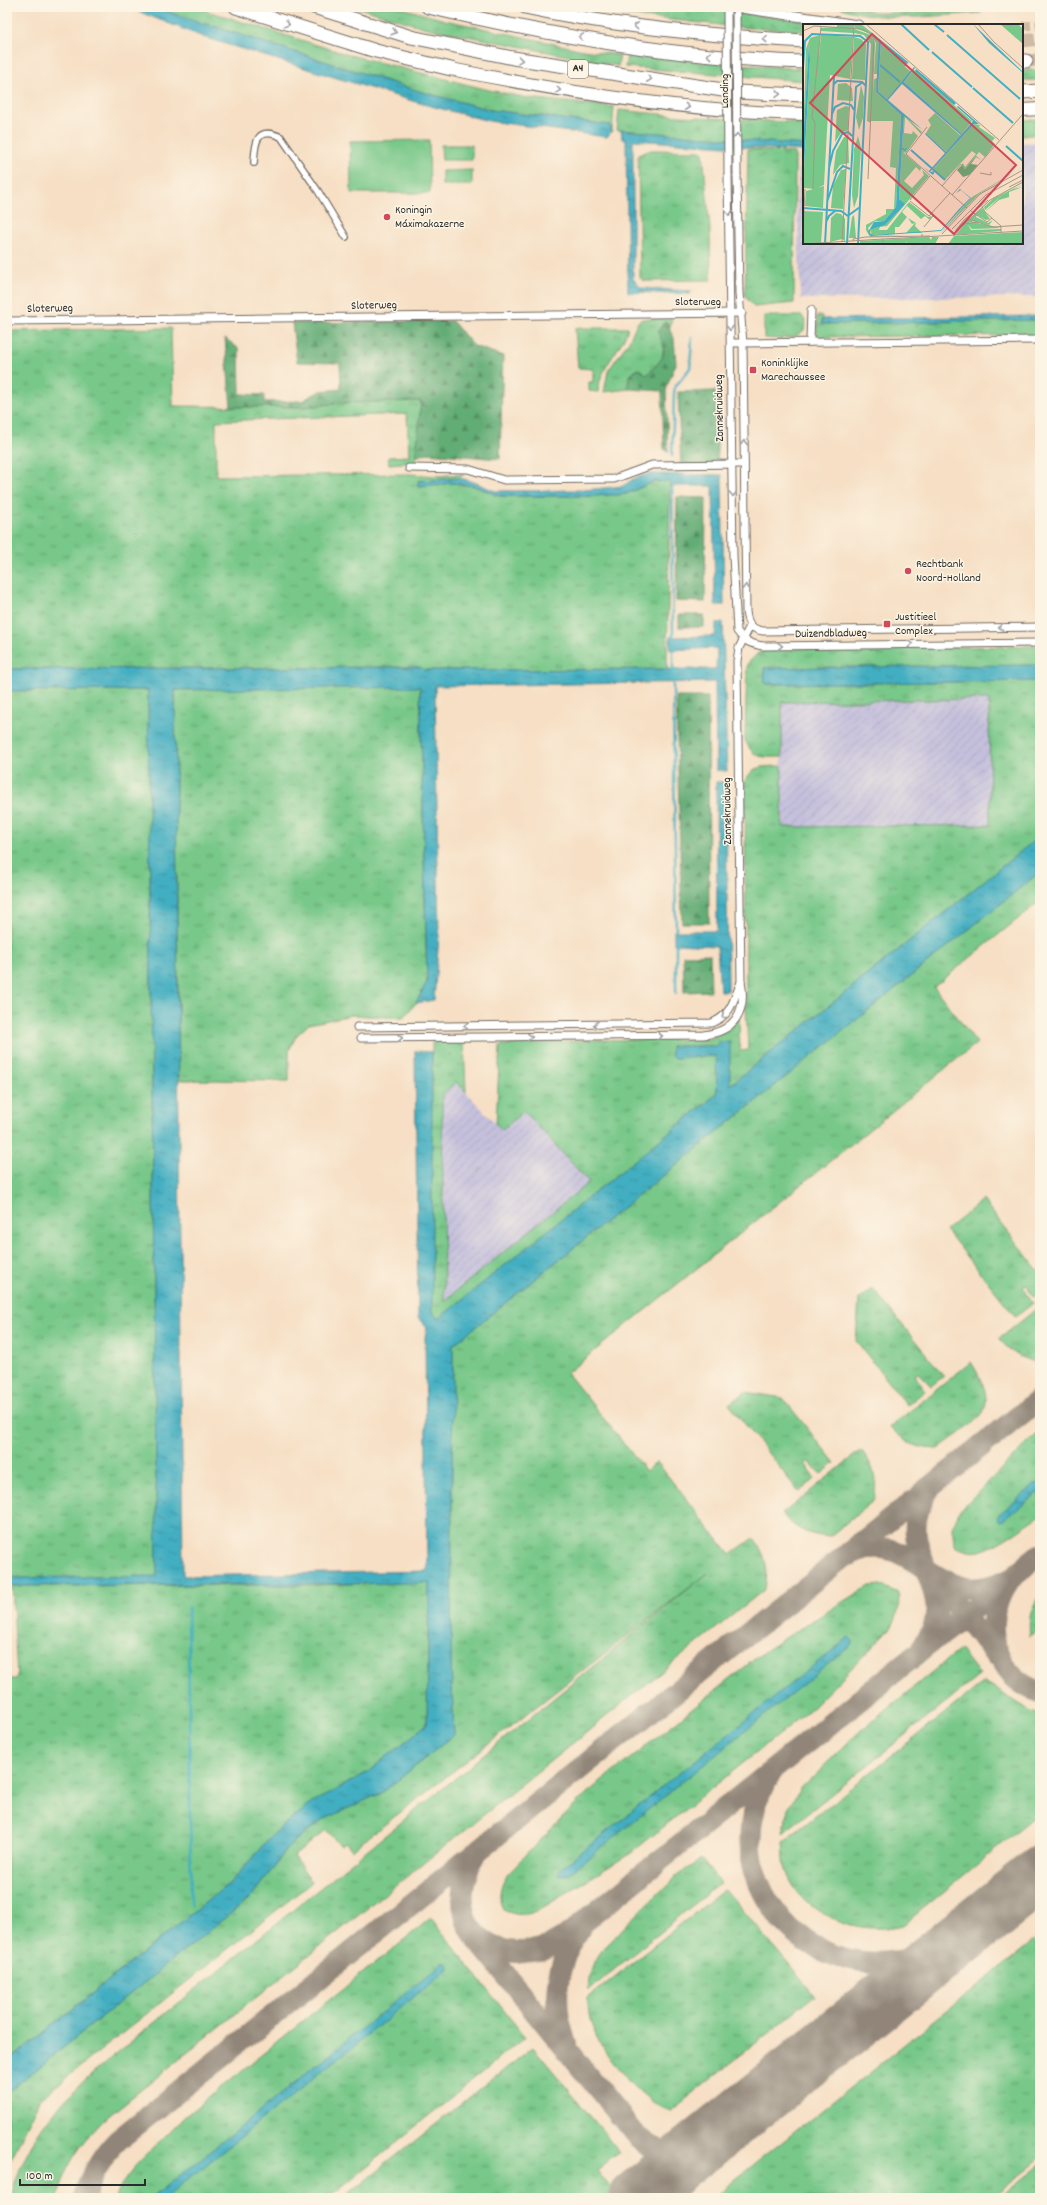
<svg xmlns="http://www.w3.org/2000/svg" width="1047" height="2205" font-family="Dekko,sans-serif">
  <style>
    .industrial { fill: url(#industrial-furrows) }
    .grass { fill: url(#grass-tufts); stroke: #527a5a }
    .forest { fill: url(#forest-firs); stroke: #466c50 }
    .green { fill: #78c889; stroke: #527a5a }
    .water { fill: url(#water-ripples); stroke: #366c76 }
    .lines { fill: none; stroke-linecap: round; stroke-linejoin: round }
    .stream { stroke: #42aec1; stroke-width: 2.5 }
    .taxiway { stroke: #908578; stroke-width: 22 }
    .runway { stroke: #908578; stroke-width: 56 }
    .tertiary-tunnel { stroke: #cdbba5; stroke-width: 9; stroke-dasharray: 9 4.5; stroke-linecap: butt }
    .motorway-tunnel { stroke: #cdbba5; stroke-width: 13; stroke-dasharray: 13 6; stroke-linecap: butt }
    .pedestrian-casing { stroke: #726a61; stroke-width: 8 }
    .minor-casing { stroke: #726a61; stroke-width: 9 }
    .tertiary-casing { stroke: #726a61; stroke-width: 11 }
    .trunk-casing { stroke: #726a61; stroke-width: 14 }
    .motorway-casing { stroke: #726a61; stroke-width: 15 }
    .pedestrian { stroke: #fff; stroke-width: 5.5 }
    .minor { stroke: #fff; stroke-width: 7 }
    .tertiary { stroke: #fff; stroke-width: 9 }
    .trunk { stroke: #fff; stroke-width: 12 }
    .motorway { stroke: #fff; stroke-width: 13 }
    .minor-bridge-casing { stroke: #726a61; stroke-width: 9; stroke-linecap: butt }
    .minor-bridge { stroke: #fff; stroke-width: 7 }
    .oneway { stroke: #a0a0a0 }
    .poi-dot { fill: #d1495b; stroke: #fcf5e5; stroke-width: 1.5 }
    .labels { text-anchor: middle; dominant-baseline: central; stroke-width: 3; stroke-linejoin: round; paint-order: stroke }
    .shield { fill: #fcf5e5; stroke: #6a6863; stroke-width: 1 }
    .shield-label { font-size: 11px; font-weight: bold; fill: #2b2b2b }
    .street-label { font-size: 12px; fill: #2b2b2b; stroke: #fcf5e5 }
    .poi-label { font-size: 12px; fill: #2b2b2b; stroke: #fcf5e5; text-anchor: start }
    .inset-river { fill: none; stroke: #42aec1; stroke-width: 2 }
    .inset-road { fill: none; stroke: #a59787; stroke-width: 1 }
    .view { fill: #d1495b; fill-opacity: 0.15; stroke: #d1495b; stroke-width: 2 }
    .inset-edge { fill: none; stroke: #2b2b2b; stroke-width: 2 }
  </style>
  <defs>
    <pattern id="industrial-furrows" width="10" height="10" patternUnits="userSpaceOnUse"><rect width="10" height="10" fill="#c4c0db"/><path d="M-1 1l2-2M0 10L10 0M9 11l2-2" fill="none" stroke="#a9a5bc"/></pattern>
    <pattern id="grass-tufts" width="24" height="20" patternUnits="userSpaceOnUse"><rect width="24" height="20" fill="#78c889"/><path d="M3 7l-1-3M5 7V3M7 7l1-3M15 17l-1-3M17 17v-4M19 17l1-3" fill="none" stroke="#63a370"/></pattern>
    <pattern id="forest-firs" width="22" height="20" patternUnits="userSpaceOnUse"><rect width="22" height="20" fill="#62ac75"/><path d="M5 1l3.5 6h-7zM16 11l3.5 6h-7z" fill="#518c60"/></pattern>
    <pattern id="water-ripples" width="26" height="14" patternUnits="userSpaceOnUse"><rect width="26" height="14" fill="#42aec1"/><path d="M2 4q2-2 4 0t4 0M15 11q2-2 4 0t4 0" fill="none" stroke="#378e9d"/></pattern>
  </defs>
  <rect width="100%" height="100%" fill="#fcf5e5"/>
  <filter id="ink" filterUnits="userSpaceOnUse"><feTurbulence type="fractalNoise" baseFrequency=".025" numOctaves="2"/><feDisplacementMap in="SourceGraphic" scale="8" xChannelSelector="R" yChannelSelector="G"/><feConvolveMatrix kernelMatrix="1 2 1 2 8 2 1 2 1" color-interpolation-filters="sRGB"/></filter>
  <filter id="wash" filterUnits="userSpaceOnUse"><feTurbulence type="fractalNoise" baseFrequency=".012" numOctaves="4" result="noise"/><feDisplacementMap in="SourceGraphic" scale="16" xChannelSelector="R" yChannelSelector="G"/><feGaussianBlur stdDeviation="0.9" result="paint"/><feColorMatrix in="noise" values="0 0 0 0 0 0 0 0 0 0 0 0 0 0 0 0 0 1.4 0 .05"/><feComposite in="paint" operator="in"/></filter>
  <g filter="url(#wash)">
    <rect width="100%" height="100%" fill="#f6dfc4"/>
    <!-- industrial -->
    <g class="industrial">
      <path d="M1040 142V297L801 299 797 203 800 155H804V243H1022V143Z"/>
      <path d="M989 699 990 825 781 827 782 702Z"/>
      <path d="M456 1082 502 1130 524 1111 589 1182 444 1301 442 1095Z"/>
    </g>
    <!-- grass -->
    <g class="grass">
      <path d="M152 7H195L346 54 489 90 528 98 614 107 612 132 610 125 491 110 422 92Z"/>
      <path d="M356 7H399L445 20 583 50 620 55 618 66 427 28Z"/>
      <path d="M616 7H692L839 25H804V31L749 28 615 14Z"/>
      <path d="M839 7H851L881 13 981 10V13C934 15 884 24 839 7Z"/>
      <path d="M627 56 804 69V81L625 67Z"/>
      <rect x="1022" y="70" width="18" height="10"/>
      <path d="M619 110 680 116 804 123V145L617 130Z"/>
      <path d="M1040 119V134L1022 136V120Z"/>
      <path d="M748 149 795 153 794 303 754 307 745 296Z"/>
      <path d="M651 150 700 151 703 153 710 229 711 280 645 281 640 278 638 155Z"/>
      <path d="M764 316H802L805 321 804 330C793 341 778 339 764 338Z"/>
      <path d="M817 316H822V324L1040 320V335L819 337 817 333Z"/>
      <path d="M642 319H672L670 327 667 322 662 359 647 375 639 369 629 377V389L604 392 608 371 629 341 637 323Z"/>
      <path d="M171 328 173 406 305 407 341 403 421 401 416 457 418 462 389 464 388 457 409 456 407 414 216 421V476L410 474 435 476 464 474 460 478 419 481 418 486 453 483 474 486 500 496H592L626 494 653 482 670 481 667 669 424 670 420 667 7 669V331Z"/>
      <path d="M575 328H628C621 351 600 366 598 392L589 391V382H593V369L578 368Z"/>
      <path d="M1040 646V665L764 668 766 684 1040 681V836L730 1085 717 1046H671L675 1058 717 1056V1094L430 1326 432 1042 464 1041 466 1092 456 1082 442 1095 444 1301 589 1182 524 1111 502 1130 496 1124 500 1045 591 1040 710 1039 729 1029 739 1018 740 1051 748 1050 746 1007 745 782C753 764 765 767 782 766V827L990 825 989 699 782 702V757C762 757 754 760 745 740L747 664 758 653 768 649Z"/>
      <path d="M409 686 420 687 427 982 416 1003 403 1018 352 1015 309 1024 296 1036 289 1051V1081L179 1080 175 690Z"/>
      <path d="M148 690 157 1577 7 1578V691Z"/>
      <path d="M1040 872V901L934 987 977 1043 567 1373 646 1471 657 1462 730 1555 753 1538C766 1553 769 1569 765 1589L106 2118C84 2140 63 2166 58 2198H11C24 2143 51 2113 90 2075L708 1573 352 1850 346 1843 341 1846 326 1830 294 1856 312 1882 41 2098 7 2167V2093L251 1897 292 1843 323 1820 383 1792 454 1735 451 1663 453 1345Z"/>
      <path d="M983 1200 1040 1273V1298L1034 1296 1026 1285 1023 1287 1033 1303 1016 1317 946 1230Z"/>
      <path d="M873 1289 944 1376 931 1386 918 1373 915 1375 925 1391 907 1405 856 1341 859 1299Z"/>
      <path d="M1040 1306V1362C1022 1361 1011 1352 999 1339Z"/>
      <path d="M971 1362C979 1375 993 1398 982 1414 976 1422 948 1441 938 1449 915 1448 907 1444 890 1427Z"/>
      <path d="M745 1392 783 1398 835 1463 821 1474 807 1461 805 1463 815 1479 799 1492 729 1404Z"/>
      <path d="M1040 1430V1516C1023 1526 999 1546 980 1551 972 1553 964 1550 956 1547 950 1532 953 1522 961 1509Z"/>
      <path d="M861 1450C874 1466 878 1480 874 1500L829 1537C809 1535 795 1530 782 1514Z"/>
      <path d="M429 1582 427 1724 368 1772 312 1803 271 1836 231 1882 7 2062V1679H16L17 1677 12 1586 307 1585Z"/>
      <path d="M881 1585 898 1593C900 1607 898 1616 891 1628L813 1707 631 1853 539 1910C526 1916 517 1916 503 1910 497 1897 500 1885 508 1873L587 1793 766 1650 860 1591 870 1586Z"/>
      <path d="M1040 1596V1628L1030 1636C1028 1621 1030 1608 1040 1596Z"/>
      <path d="M960 1649 980 1675 783 1833 788 1809 800 1789 860 1731Z"/>
      <path d="M984 1682C1004 1691 1018 1708 1040 1714V1813L903 1925C859 1937 798 1915 785 1867 783 1859 784 1850 783 1842Z"/>
      <path d="M701 1859 720 1883 588 1991 589 1978 594 1962 605 1946 674 1878Z"/>
      <path d="M725 1889 815 1996 671 2111C645 2105 604 2056 594 2031 589 2020 588 2010 588 1998Z"/>
      <path d="M431 1918 525 2037 328 2198H116L121 2185 137 2164 184 2117Z"/>
      <path d="M1040 1936V2159L992 2198H712Z"/>
      <path d="M533 2047 620 2152 597 2170 620 2198H343Z"/>
      <path d="M1040 2165V2198H999Z"/>
    </g>
    <!-- forest -->
    <g class="forest">
      <path d="M452 321 474 346 503 356 500 459 427 453 416 457 421 401 341 403 305 407H231L225 338 239 349 240 394 264 395V402L302 401 320 391 341 389 340 363 297 362 292 323Z"/>
      <path d="M667 322 674 338 676 364 666 388 668 453 664 449 662 391 629 389C627 379 629 373 639 369L647 375C664 357 669 355 658 332L663 323Z"/>
      <path d="M715 391 718 467 681 469 678 392Z"/>
      <path d="M677 497 706 498 705 602 676 601Z"/>
      <rect x="679" y="615" width="25" height="12"/>
      <path d="M676 697H708L709 923H682Z"/>
      <path d="M710 954 711 991 684 992 683 955Z"/>
    </g>
    <!-- green -->
    <g class="green">
      <path d="M429 140 430 193H351L350 141Z"/>
      <path d="M441 145H472V160H442Z"/>
      <path d="M472 170V185H442V171Z"/>
    </g>
    <!-- water -->
    <g class="water">
      <path d="M127 7H152L422 92 491 110 610 125 611 132 607 137 489 121 419 103 206 38Z"/>
      <path d="M621 130 804 145V151L633 140V279L641 288 691 291 690 294 628 292 626 140 622 139Z"/>
      <path d="M1040 316V320L822 324V319Z"/>
      <path d="M649 474 722 475 724 605H715L713 486H670L669 481 653 482 626 494 592 496H500L474 486 453 483 418 486V481L460 478 474 482 495 491 584 490 623 486 633 479Z"/>
      <path d="M723 622 727 771 716 770 715 682 435 686 439 937 434 1000 416 1003 427 982 420 687 175 690 183 1576 427 1571 425 1336 427 1328 418 1318 415 1051 432 1052V1311L438 1319 717 1094 716 1056 675 1058 671 1056V1046H717L718 1042H730V1085L1040 836V872L453 1345 451 1663 454 1735 383 1792 323 1820 292 1843 251 1897 7 2093V2062L231 1882 271 1836 312 1803 368 1772 427 1724 429 1583 7 1586V1578L157 1576 148 690 7 691V669L421 667 424 670 716 669 717 648 670 650V637L715 636 716 623Z"/>
      <path d="M1040 665V681L765 684 764 668Z"/>
      <path d="M716 782H726L728 991H720L717 946 674 944V931H717Z"/>
      <path d="M1040 1481V1491L1004 1520 999 1521 997 1518 999 1514Z"/>
      <path d="M849 1637 853 1641V1644L566 1876H558L560 1869Z"/>
      <path d="M443 1963H446L449 1965 448 1970 165 2198H152Z"/>
    </g>
    <g class="lines">
      <!-- stream -->
      <g class="stream">
        <path d="M672 456 674 394 675 387 690 368 692 337"/>
        <path d="M672 484 673 639"/>
        <path d="M673 648V671"/>
        <path d="M673 680 676 933"/>
        <path d="M676 942V993"/>
        <path d="M188 1607 191 1907"/>
      </g>
      <!-- taxiway -->
      <g class="taxiway">
        <path d="M849 1555C899 1529 924 1581 967 1588 978 1590 992 1586 1002 1582"/>
        <path d="M933 1577 995 1655"/>
        <path d="M1007 1584C979 1622 994 1678 1040 1692"/>
        <path d="M922 1647C968 1591 886 1551 928 1491"/>
        <path d="M770 1775C713 1863 789 1972 889 1962 918 1960 941 1948 965 1934"/>
        <path d="M475 1856C458 1882 459 1910 475 1937L639 2139C662 2155 678 2156 703 2144"/>
        <path d="M467 1922C488 1957 530 1959 561 1940L1040 1555"/>
        <path d="M566 2043C551 2004 555 1964 579 1930"/>
        <path d="M84 2198C91 2175 101 2157 118 2140L1040 1399"/>
      </g>
      <!-- runway -->
      <path class="runway" d="M636 2198 1040 1874"/>
    </g>
  </g>
  <g filter="url(#ink)">
    <g class="lines">
      <!-- tertiary-tunnel -->
      <path class="tertiary-tunnel" d="M1022 26 1040 25"/>
      <!-- motorway-tunnel -->
      <g class="motorway-tunnel">
        <path d="M1022 41 1040 39"/>
        <path d="M1026 61 1040 60"/>
      </g>
      <defs>
        <path id="pedestrian" d="M254 163C255 145 255 125 281 137L318 191 346 237"/>
        <g id="minor">
          <path d="M728 174 733 556 737 631C744 641 750 644 763 646L1040 643"/>
          <path d="M737 175 739 293 743 343 746 611C747 623 751 629 763 631L1040 627"/>
          <path d="M7 321 742 313"/>
          <path d="M810 342 811 310"/>
          <path d="M731 343 1040 340"/>
          <path d="M409 468 468 469 504 480 614 479 652 465 744 464"/>
          <path d="M357 1027 712 1023C732 1014 733 1001 741 982"/>
          <path d="M361 1038 703 1035C734 1032 747 1012 741 982L737 661 739 648 750 626"/>
        </g>
        <path id="tertiary" d="M734 7 858 25"/>
        <g id="trunk">
          <path d="M451 69C567 93 685 111 804 114"/>
          <path d="M1022 110 1040 109"/>
        </g>
        <g id="motorway">
          <path d="M236 7 376 51 451 69"/>
          <path d="M314 7 411 37 513 58 736 92 804 95"/>
          <path d="M428 7C551 36 678 58 804 62"/>
          <path d="M525 7C616 27 711 36 804 41"/>
          <path d="M1022 61H1026"/>
          <path d="M1022 92 1040 91"/>
        </g>
      </defs>
      <!-- pedestrian casing -->
      <use href="#pedestrian" class="pedestrian-casing"/>
      <!-- minor casing -->
      <use href="#minor" class="minor-casing"/>
      <!-- tertiary casing -->
      <use href="#tertiary" class="tertiary-casing"/>
      <!-- trunk casing -->
      <use href="#trunk" class="trunk-casing"/>
      <!-- motorway casing -->
      <use href="#motorway" class="motorway-casing"/>
      <!-- pedestrian -->
      <use href="#pedestrian" class="pedestrian"/>
      <!-- minor -->
      <use href="#minor" class="minor"/>
      <!-- tertiary -->
      <use href="#tertiary" class="tertiary"/>
      <!-- trunk -->
      <use href="#trunk" class="trunk"/>
      <!-- motorway -->
      <use href="#motorway" class="motorway"/>
      <defs>
        <g id="minor-bridge">
          <path d="M727 7 728 174"/>
          <path d="M736 7 737 175"/>
        </g>
      </defs>
      <!-- minor-bridge casing -->
      <use href="#minor-bridge" class="minor-bridge-casing"/>
      <!-- minor-bridge -->
      <use href="#minor-bridge" class="minor-bridge"/>
    </g>
    <!-- one-way arrows -->
    <defs><path id="oneway-chevron" d="M-2-3.5L2.5 0L-2 3.5" fill="none" stroke-width="1.6" stroke-linecap="round" stroke-linejoin="round"/></defs>
    <g class="oneway">
      <use href="#oneway-chevron" transform="translate(287 24) rotate(18)"/>
      <use href="#oneway-chevron" transform="translate(636 26) rotate(-174)"/>
      <use href="#oneway-chevron" transform="translate(394 32) rotate(16)"/>
      <use href="#oneway-chevron" transform="translate(581 37) rotate(-170)"/>
      <use href="#oneway-chevron" transform="translate(765 39) rotate(-177)"/>
      <use href="#oneway-chevron" transform="translate(709 55) rotate(-174)"/>
      <use href="#oneway-chevron" transform="translate(520 60) rotate(9)"/>
      <use href="#oneway-chevron" transform="translate(649 79) rotate(8)"/>
      <use href="#oneway-chevron" transform="translate(558 90) rotate(9)"/>
      <use href="#oneway-chevron" transform="translate(778 94) rotate(2)"/>
      <use href="#oneway-chevron" transform="translate(687 107) rotate(6)"/>
      <use href="#oneway-chevron" transform="translate(737 136) rotate(-90)"/>
      <use href="#oneway-chevron" transform="translate(729 213) rotate(89)"/>
      <use href="#oneway-chevron" transform="translate(730 328) rotate(89)"/>
      <use href="#oneway-chevron" transform="translate(744 443) rotate(-91)"/>
      <use href="#oneway-chevron" transform="translate(733 494) rotate(89)"/>
      <use href="#oneway-chevron" transform="translate(746 587) rotate(-91)"/>
      <use href="#oneway-chevron" transform="translate(1001 627) rotate(179)"/>
      <use href="#oneway-chevron" transform="translate(910 644) rotate(-1)"/>
      <use href="#oneway-chevron" transform="translate(780 646) rotate(-1)"/>
      <use href="#oneway-chevron" transform="translate(724 1016) rotate(141)"/>
      <use href="#oneway-chevron" transform="translate(596 1025) rotate(179)"/>
      <use href="#oneway-chevron" transform="translate(466 1026) rotate(179)"/>
      <use href="#oneway-chevron" transform="translate(660 1036)"/>
      <use href="#oneway-chevron" transform="translate(530 1037) rotate(-1)"/>
      <use href="#oneway-chevron" transform="translate(400 1038) rotate(-1)"/>
    </g>
  </g>
  <!-- markers -->
  <g class="poi-dot">
    <circle cx="387" cy="217" r="4"/>
    <rect x="749" y="366" width="8" height="8" rx="2"/>
    <circle cx="908" cy="571" r="4"/>
    <rect x="883" y="620" width="8" height="8" rx="2"/>
  </g>
  <g class="labels">
    <!-- shield labels -->
    <rect class="shield" x="568" y="60" width="20" height="18" rx="3"/>
    <g class="shield-label">
      <text x="578" y="69">A4</text>
    </g>
    <!-- street labels -->
    <g class="street-label">
      <text transform="translate(725 91) rotate(-90)">Landing</text>
      <text x="698" y="302">Sloterweg</text>
      <text transform="translate(374 306) rotate(-1)">Sloterweg</text>
      <text transform="translate(50 309) rotate(-1)">Sloterweg</text>
      <text transform="translate(720 408) rotate(-91)">Zonnekruidweg</text>
      <text transform="translate(831 634) rotate(-1)">Duizendbladweg</text>
      <text transform="translate(728 811) rotate(-91)">Zonnekruidweg</text>
    </g>
    <!-- poi labels -->
    <g class="poi-label">
      <text x="395" y="210">Koningin<tspan x="395" dy="14">Máximakazerne</tspan></text>
      <text x="761" y="363">Koninklijke<tspan x="761" dy="14">Marechaussee</tspan></text>
      <text x="916" y="564">Rechtbank<tspan x="916" dy="14">Noord-Holland</tspan></text>
      <text x="895" y="617">Justitieel<tspan x="895" dy="14">Complex</tspan></text>
    </g>
  </g>
  <!-- overview -->
  <g transform="translate(803 24)">
    <rect width="220" height="220" fill="#f6dfc4"/>
    <path d="M34 0H51L50 9 18 7V4L34 3ZM51 0H58L76 15 75 51 73 68 98 91 93 183 81 197H72L65 204 68 212 102 211 67 213 63 206V201L83 190V185H91L93 144 87 143 90 97H68V99L64 97 68 20 61 11 51 9V5L68 11 72 20 70 68 71 55 74 54V50H71L73 19 68 10 52 4ZM197 0H215L220 5V20ZM17 11 16 33 18 11 50 13 47 55 27 51 21 161 12 165 0 164 7 35 6 19 0 118 3 25 7 14ZM51 13 58 15 63 20 62 56 49 55ZM78 17 103 39 106 38 102 43 108 48 84 75 75 67ZM111 46 169 97 159 110 101 58ZM43 59 49 64 50 77 34 76 35 60ZM58 61 61 73 60 94 56 106 53 93ZM43 82 46 83 45 106 38 109 32 118 34 86ZM132 89 158 112 143 128 123 109 128 101 125 96ZM101 91 119 108 118 110 102 93 101 109 109 110 110 107 115 112 103 129 100 128 118 144 117 147 113 143 101 157 109 164 121 151 119 146 126 152 84 202 77 203 76 206H84L106 178 125 193 129 192 127 196 122 192 118 195 104 182 99 188 104 193 96 203H92V210L69 211 67 206 82 201 100 179 96 175 99 125H102L99 123ZM171 100 177 101 176 103 192 114 189 117 192 120 182 133 176 128 162 145 158 141 160 139 162 143 173 130 169 127 142 156 130 145ZM45 112 46 139 37 141 30 151 33 127 41 113ZM55 112 58 124 55 172 51 184 49 171 51 125ZM220 143 176 170 136 211 169 173ZM43 145 40 185 28 184 30 162 38 146ZM220 160 211 165 220 163 206 168V173L196 176 182 188 199 171 182 186 181 183 191 174ZM21 162 20 184 2 182 3 167ZM179 184 187 195 183 196 174 191 173 193 185 199 190 196 186 201 171 197 156 203ZM1 187 20 188 18 220 0 219ZM33 189 38 190 42 195V217L39 215 27 218 28 194ZM51 191 53 214H46L49 193ZM105 194 113 199 112 202 119 209H103L112 199 109 200ZM170 198 198 204 169 205 165 201 168 206 198 205V207L152 211 161 201ZM220 208V220H145L151 212ZM126 213 128 216 129 213H136L132 220H104L103 217V220H57V217Z" fill="#78c889"/>
    <path d="M173 132 178 136 173 133 168 140 175 141 166 151 160 153 154 146 159 141 162 145Z" fill="#62ac75"/>
    <path d="M58 0 105 38 103 40 78 17 75 67 84 75 111 43 112 44 101 58 159 110 170 97 154 83 155 82 176 100H171L127 148 132 147 130 151 120 143 126 147 142 129 126 114 122 110 123 109 143 128 158 111 99 60 85 76 120 106 101 92 99 123 102 125 105 123 102 127 99 125 96 175 102 180 82 201 67 206V209L70 211 138 206 156 185 167 174 158 166 153 169 157 165 168 174 138 207 68 212 65 208 71 198 81 197 93 183 98 91 73 68 76 15ZM170 0 220 48V49L186 19ZM6 19 7 35 0 162V118ZM113 45 153 79 151 81 112 47Z" fill="#42aec1"/>
    <path class="inset-river" d="M98 0 126 26M131 0 141 8M144 11 217 75M129 28 169 63M77 41 97 58M0 43 2 17 9 10 57 12 65 18 55 220M31 60 34 57H44L59 58 63 62M170 64 210 99M29 90 32 83 40 79 48 81 51 86M203 122 220 137M108 126 142 156M26 144 30 127 39 110 45 108 49 112M24 178 34 148 40 142 47 145M0 184 38 187 45 192M46 191 57 183M23 198 26 192 32 187M22 220 31 52M44 220 53 63 60 58"/>
    <path class="inset-road" d="M63 0 196 116M175 0 191 18 220 44M0 7 11 2 58 5 68 10 71 16 65 155M124 103 103 130 164 184M177 149 188 151V148M139 162 158 140M206 163 220 156M10 165 12 99 9 93 18 3M149 171 220 90M107 176 127 152M107 177 126 192 147 169M179 182 182 188 198 202V209M168 187 184 198 189 194M165 195 190 203 220 201M161 196 185 176M161 200 175 198M121 203 130 192 128 190M149 205 183 171 220 151M153 206 161 196M0 208 2 165M152 209 187 176 220 158M119 210V213L220 207M139 210 177 170 220 146M50 217V215L63 213 127 212M39 218 51 0M0 220 80 215M80 220V215L119 213"/>
    <path class="view" d="M69 10 213 141 151 210 7 79Z"/>
    <rect width="220" height="220" class="inset-edge"/>
  </g>
  <!-- margin -->
  <rect width="1047" height="2205" fill="none" stroke="#fcf5e5" stroke-width="24"/>
  <!-- scale -->
  <path d="M20 2179v6h125v-6" fill="none" stroke="#2b2b2b" stroke-width="2"/>
  <text x="26" y="2179" font-size="12" fill="#2b2b2b" stroke="#fcf5e5" stroke-width="3" paint-order="stroke">100 m</text>
</svg>
